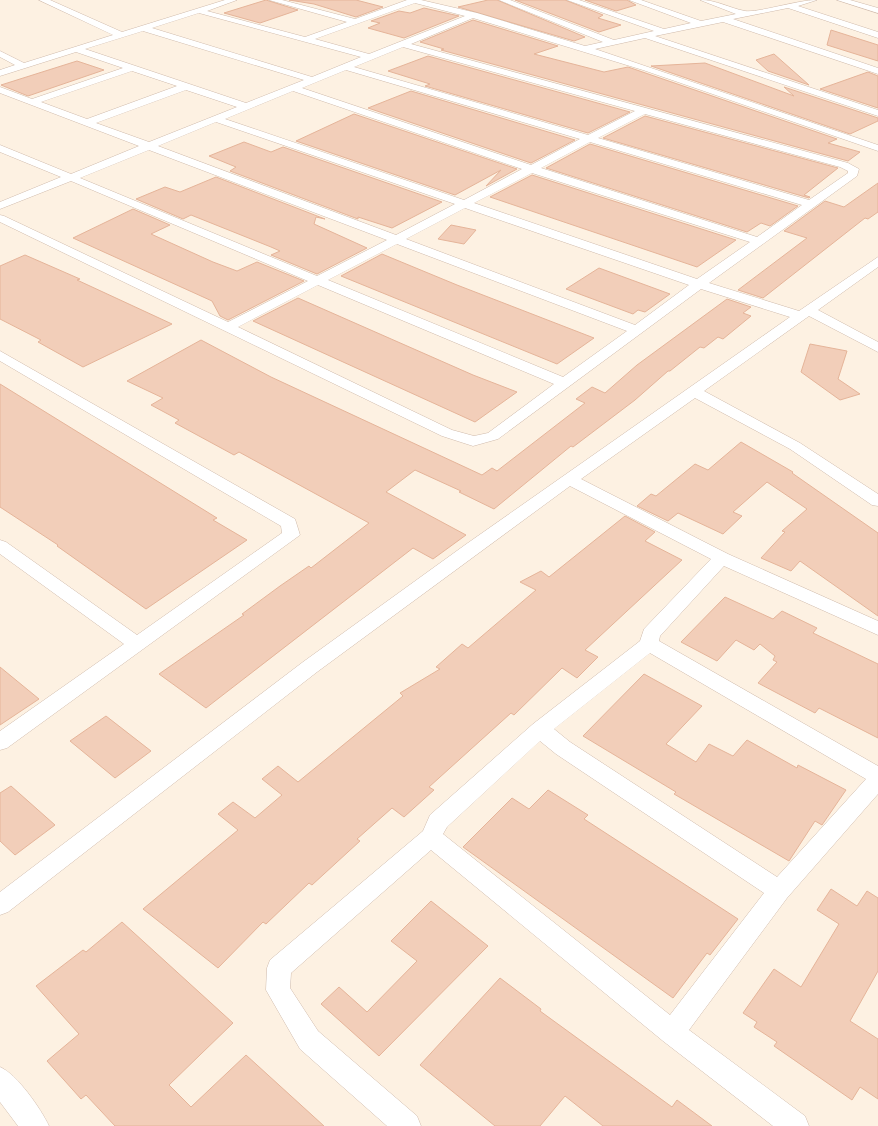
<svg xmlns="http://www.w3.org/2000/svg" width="878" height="1126" font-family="'Asap Condensed',sans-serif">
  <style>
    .building { fill: #f2ceb9; stroke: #e5b499 }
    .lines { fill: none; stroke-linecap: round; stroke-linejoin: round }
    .minor-casing { stroke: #d0bbac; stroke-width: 1 }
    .minor { fill: #fff; fill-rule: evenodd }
  </style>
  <rect width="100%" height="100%" fill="#fdf1e2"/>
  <!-- building -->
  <g class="building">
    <path d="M266 0 298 10 260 23 224 13Z"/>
    <path d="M289 0H356L383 7 356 17 314 4Z"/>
    <path d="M488 0H497L585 37 574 41 458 7Z"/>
    <path d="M515 0H565L603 15 598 18 621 25 599 32Z"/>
    <path d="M585 0H627L636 5 616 11Z"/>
    <path d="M424 8 459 16 404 38 368 28 380 23 371 21 399 11 410 13Z"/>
    <path d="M473 20 558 46 534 54 604 72 628 67 837 139 828 143 860 152 848 161 441 50 444 49 420 42Z"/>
    <path d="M831 30 878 45V61L827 45Z"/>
    <path d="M774 54 809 85 768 71 756 60Z"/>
    <path d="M428 56 630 112 588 133 425 86 430 84 388 71Z"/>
    <path d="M77 61 104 70 28 96 1 85Z"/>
    <path d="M705 63 794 96 784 87 878 118V121L850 134 651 66Z"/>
    <path d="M868 72 878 76V108L820 89Z"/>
    <path d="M411 91 575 140 531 163 368 108Z"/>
    <path d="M354 114 517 169 486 186 501 170 455 195 296 141Z"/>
    <path d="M645 116 838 168 804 195 810 197 809 198 603 138Z"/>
    <path d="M244 142 271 152 283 147 442 202 392 228 358 217V219L230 171 236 167 209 156Z"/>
    <path d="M590 144 798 206 770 226 761 223 747 232 546 168Z"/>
    <path d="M532 175 736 240 697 267 490 197Z"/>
    <path d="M216 177 325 219 316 217 314 224 367 248 317 274 271 255 280 251 271 247 191 215 183 219 136 199 165 187 180 192Z"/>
    <path d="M878 183V212L868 219 865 218 763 298 738 290 807 238 784 231 825 201 844 207Z"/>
    <path d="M133 209 170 225 151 234 213 262 237 271 257 262 304 281 228 320 220 316 212 301 73 238Z"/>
    <path d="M451 225 476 230 464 244 438 239Z"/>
    <path d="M382 254 457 285 594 338 557 364 341 276Z"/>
    <path d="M25 255 80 279 77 280 172 324 83 367 38 342 41 340 0 319V266Z"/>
    <path d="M599 268 670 294 645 312 638 310 633 314 566 289Z"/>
    <path d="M298 298 473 375 517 392 475 422 253 321Z"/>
    <path d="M727 299 751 307 743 313 751 316 723 339 718 337 704 348 700 347 670 371H668L635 400 573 447 571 446 494 509 459 492 461 491 415 470 386 492 466 535 433 559 413 548 206 708 159 674 244 615 242 614 280 586 309 566 311 568 369 523 239 452 234 455 175 423 179 420 151 405 163 398 127 381 201 340 271 377 482 475 492 468 497 471 585 403 576 399 592 387 605 393 637 365Z"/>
    <path d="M810 344 847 351 838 379 860 394 840 400 801 372Z"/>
    <path d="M0 384 217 518 213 520 247 540 146 609 57 546 58 545 0 507Z"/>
    <path d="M741 442 793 472 792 473 878 533V616L800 561 791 571 761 558 785 532 782 531 807 509 767 482 733 512 742 516 723 534 678 513 668 521 637 506 651 494 656 496 695 464 708 470Z"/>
    <path d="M625 516 655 532 645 541 682 560 585 650 598 657 577 678 562 668 514 715 511 713 429 787 434 790 404 817 392 808 357 839 360 841 312 885 309 883 266 924 263 922 218 968 143 909 238 830 218 814 233 802 255 818 282 795 262 779 278 766 298 782 403 696 400 693 440 669 436 667 462 644 468 648 536 590 520 582 541 571 549 577Z"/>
    <path d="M725 597 773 619 782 611 817 628 813 633 878 664V738L819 708 815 713 758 683 777 662 773 660 775 656 760 644 754 650 736 640 717 661 681 642Z"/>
    <path d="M0 667 39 699 0 725Z"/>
    <path d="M644 674 702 706 666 744 696 762 709 744 733 756 747 740 797 768 798 765 846 790 822 825 815 821 789 861 674 794 676 792 583 736Z"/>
    <path d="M106 716 151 751 115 778 70 741Z"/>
    <path d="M11 786 55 825 15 855 0 841V793Z"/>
    <path d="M548 790 588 815 584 819 738 919 710 955 707 953 673 998 463 847 512 798 529 809Z"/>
    <path d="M831 889 857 906 867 891 878 898V971L850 1021 878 1039V1099L860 1087 852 1100 774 1046 777 1042 754 1027 757 1022 743 1013 774 969 801 987 839 924 817 910Z"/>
    <path d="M431 901 488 946 379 1056 321 1004 339 987 367 1012 417 961 391 941Z"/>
    <path d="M122 922 233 1023 169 1085 191 1107 246 1055 324 1126H115L86 1095 81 1099 47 1061 79 1034 36 986 83 950 86 952Z"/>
    <path d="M500 978 541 1009 540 1011 672 1107 677 1100 712 1126H603L565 1096 540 1126H495L420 1065Z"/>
  </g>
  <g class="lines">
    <defs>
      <g id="minor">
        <path d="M39 0H50L122 32 225 0H237L207 11 305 37 347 22 269 0H282L355 19 407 0H421L477 13 585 46 603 42 499 0H510L614 40 654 31 567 0H579L664 29 691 23 629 0H641L701 21 736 14 700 0C717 0 729 8 745 11 758 13 797 0 817 0L798 6 878 32V38L788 8 733 19 878 68V74L723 22 655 36 878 110V116L645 38 595 49 878 145V151L643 70 473 18 411 44 848 163 859 169 857 176 709 283 799 311 878 257V267L818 310 878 342V352L809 316 704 391 800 443 878 494V506L872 505 790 449 695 398 581 479 728 554 878 621V635L724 566 660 636 659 641 878 766V794L787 898 689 1030 805 1116 809 1126H773L663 1041 431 850 291 973 290 988 318 1031 417 1116 421 1126H387L300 1049 266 990 267 968 270 960 423 831 430 815 533 724 640 641 644 629 711 559 570 486 317 672 8 912 0 915V892L303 662 465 545 790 317 701 289 498 439 473 446 442 436 0 222V215L4 216 228 322 308 281 71 181 0 209V202L61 177 0 152V145L71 174 139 146 0 93V87L32 99 123 68 76 52 0 76V70L15 65 0 57V51L24 63 113 35ZM415 3 465 16 369 54 315 39ZM199 13 361 57 312 77 152 28ZM143 31 304 80 246 103 85 49ZM403 47 635 111 588 135 354 67ZM346 70 580 139 531 165 302 88ZM132 71 177 86 87 119 41 102ZM186 90 237 107 149 142 96 123ZM293 91 522 169 464 200 225 119ZM645 114 840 167 848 171V173L809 200 598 138ZM216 122 455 204 396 235 158 146ZM590 142 802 205 757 237 541 168ZM149 150 387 240 317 276 80 178ZM532 173 750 242 697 279 474 203ZM465 208 689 285 635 325 406 239ZM397 244 627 331 563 377 328 280ZM318 285 554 384 488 433 474 436 452 430 238 327ZM650 653 866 779 777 877 570 742 554 729ZM540 741 556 754 764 893 670 1015 443 834 447 827Z"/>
        <path d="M837 0H850L878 8V13Z"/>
        <path d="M0 351 295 519 300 535 7 748 0 750V731L124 644 0 554V540L6 542 137 635 282 533 281 526 0 361Z"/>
        <path d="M0 1067C17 1074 41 1109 49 1126H18L0 1102Z"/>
      </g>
    </defs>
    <!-- minor casing -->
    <use href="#minor" class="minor-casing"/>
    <!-- minor -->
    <use href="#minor" class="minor"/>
  </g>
</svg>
